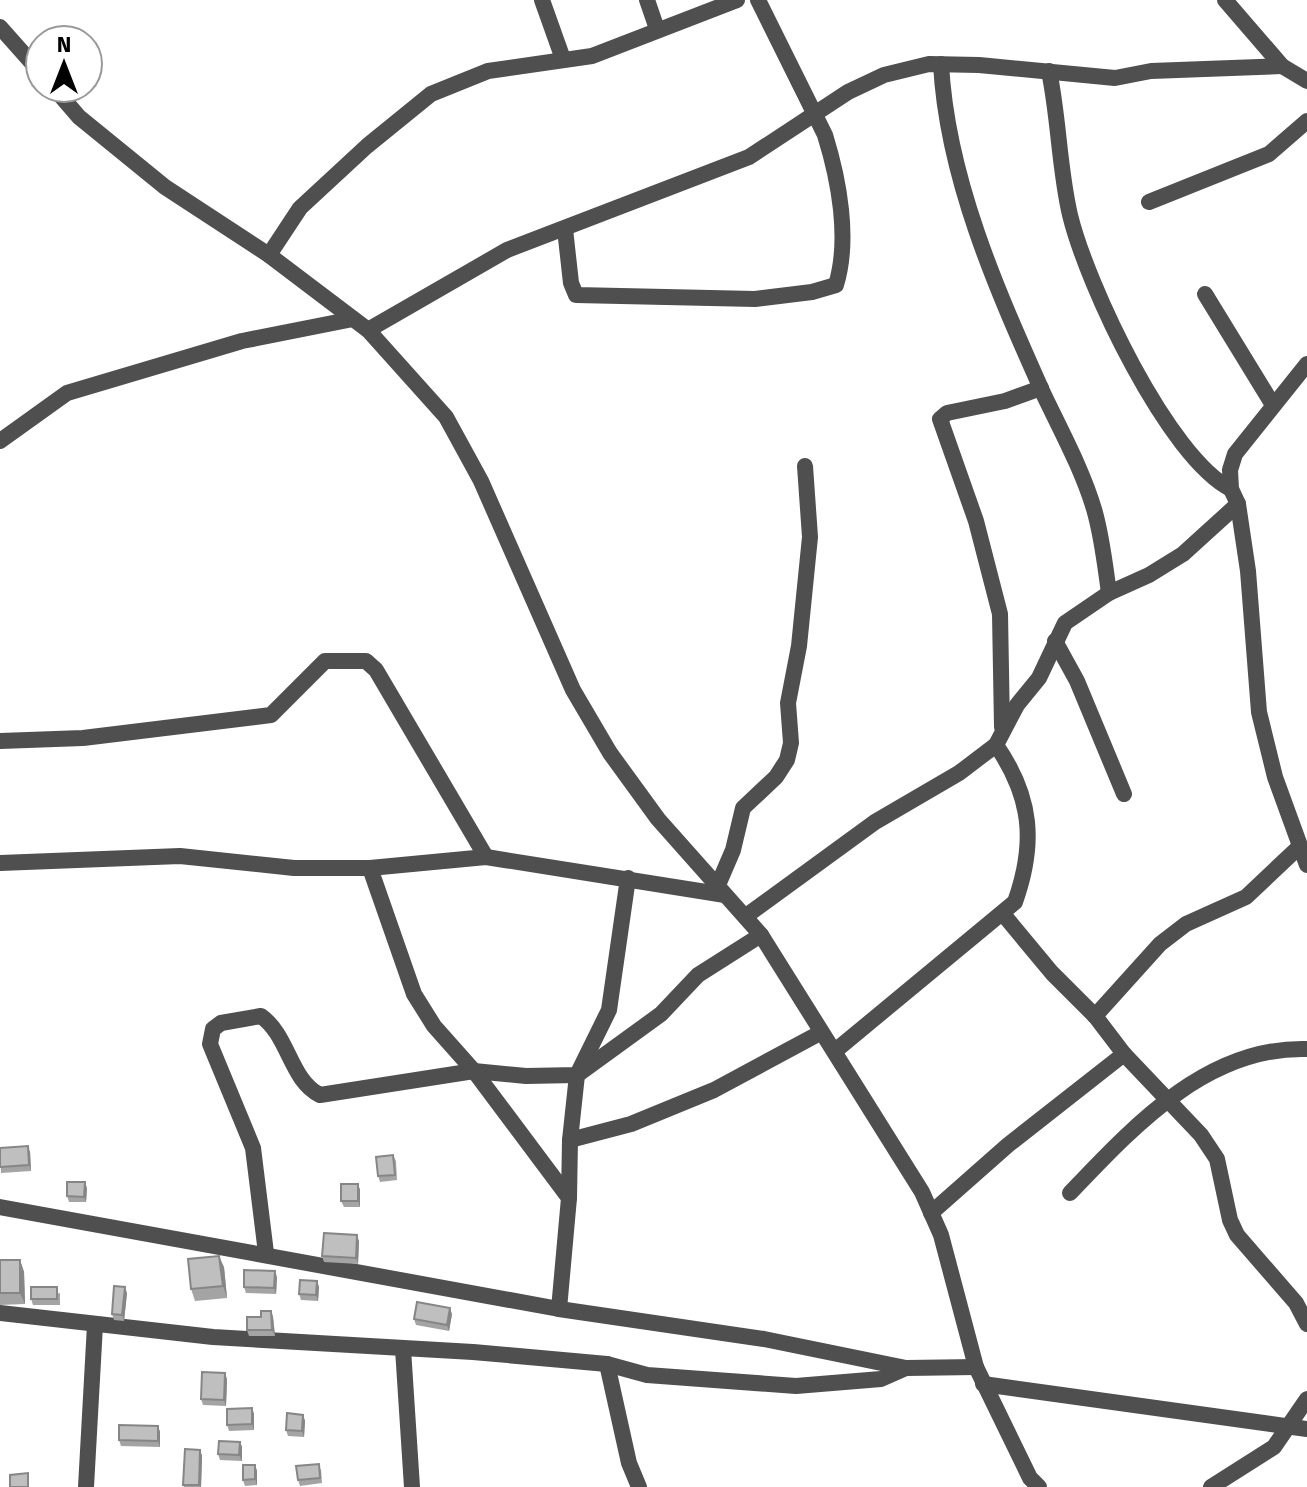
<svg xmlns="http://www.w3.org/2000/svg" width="1307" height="1487" font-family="'Fira Sans',sans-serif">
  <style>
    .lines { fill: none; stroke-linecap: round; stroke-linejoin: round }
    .street { stroke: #4f4f4f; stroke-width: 16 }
    .wall { fill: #a4a4a4 }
    .shaded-wall { fill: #868686 }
    .building { fill: #bfbfbf; stroke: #868686; stroke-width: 2 }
  </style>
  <rect width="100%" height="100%" fill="#fff"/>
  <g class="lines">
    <!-- street -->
    <g class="street">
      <path d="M542 0 563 59"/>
      <path d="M647 0 657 29"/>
      <path d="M1225 0 1282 66 1307 81"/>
      <path d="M0 27 40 72"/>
      <path d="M941 64C947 178 997 290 1043 393 1061 431 1082 469 1094 509 1102 536 1105 565 1109 593"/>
      <path d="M1049 71C1059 119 1059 168 1070 215 1087 285 1168 457 1231 489"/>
      <path d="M54 88 79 117 165 187 269 255 368 330 446 417 481 481 573 690 610 753 658 819 761 935 922 1192 941 1235 976 1367 1030 1478 1039 1487"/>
      <path d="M1149 202 1269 154 1307 121"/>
      <path d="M565 229 571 283 576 295 755 299 812 292 836 285C850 239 839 180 825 135L758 0"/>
      <path d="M269 255 300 208 367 146 431 94 488 71 592 56 737 0"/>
      <path d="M1205 294 1273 405"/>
      <path d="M368 330 507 250 749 157 848 92 884 75 929 64 979 65 1115 78 1151 71 1282 66"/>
      <path d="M1307 364 1235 454 1230 470 1231 489 1238 504 1248 571 1259 712 1275 777 1307 865"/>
      <path d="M0 441 67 393 242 341 353 319"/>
      <path d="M1055 641 1077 681 1124 794"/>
      <path d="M1002 727 1000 614 976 521 940 419 947 413 1005 401 1041 388"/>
      <path d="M0 741 83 738 271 715 325 661H366L376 670 486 857"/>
      <path d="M0 863 180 856 294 868H370L486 857 725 895"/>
      <path d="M370 868 414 994 434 1026 474 1071 569 1198 559 1309"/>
      <path d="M718 885 733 850 743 808 776 777 787 760 791 743 788 703 799 646 810 537 805 466"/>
      <path d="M1003 914 1052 973 1095 1016 1124 1054 1201 1135 1217 1159 1230 1220 1237 1235 1296 1303 1307 1324"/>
      <path d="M746 916 875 822 959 773 996 745"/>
      <path d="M1095 1016 1160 944 1186 924 1246 897 1299 847"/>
      <path d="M835 1051 1015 902C1036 843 1032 797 996 745L1017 705 1039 678 1065 623 1109 593 1149 575 1183 554 1238 504"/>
      <path d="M570 1140 631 1124 714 1090 820 1033"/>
      <path d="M1070 1193C1133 1127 1207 1046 1307 1049"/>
      <path d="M569 1198 570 1140 577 1075 609 1010 628 878"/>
      <path d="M0 1207 559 1309 764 1339 906 1368"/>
      <path d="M931 1213 1008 1145 1124 1054"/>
      <path d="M266 1253 253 1148 210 1044 213 1029 221 1023 261 1016C289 1036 290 1080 320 1095L474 1071 526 1076 577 1075 661 1014 698 975 761 935"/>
      <path d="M0 1313 213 1337 473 1352 607 1364 647 1375 796 1386 881 1379 906 1368 976 1367"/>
      <path d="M403 1349 412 1487"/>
      <path d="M607 1364 629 1463 639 1487"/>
      <path d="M983 1384 1307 1429"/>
      <path d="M86 1487 95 1325"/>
      <path d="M1211 1487 1274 1447 1307 1399"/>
    </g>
  </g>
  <!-- wall -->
  <g class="wall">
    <path d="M0 1148 30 1152 31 1171 1 1173Z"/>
    <path d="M393 1155 396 1161 397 1180 380 1182 378 1176Z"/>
    <path d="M358 1184 360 1190V1207H344L341 1201Z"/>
    <path d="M87 1188 86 1202H69L67 1196Z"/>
    <path d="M359 1241 358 1264 324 1262 322 1256Z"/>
    <path d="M0 1260H20L24 1272 25 1304 0 1305Z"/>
    <path d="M224 1267 227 1298 195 1301 191 1289Z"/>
    <path d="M277 1277 276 1294 246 1293 244 1287Z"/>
    <path d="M317 1281 319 1287 318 1301 301 1300 299 1294Z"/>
    <path d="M60 1293V1305H33L31 1299Z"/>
    <path d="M127 1293 124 1321 114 1320 112 1314Z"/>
    <path d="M271 1311 273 1317 275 1336H249L247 1330 261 1317Z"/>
    <path d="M452 1314 449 1331 416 1325 414 1319Z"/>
    <path d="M227 1379 226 1406 203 1405 201 1399Z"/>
    <path d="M252 1408 254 1414V1430L229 1431 227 1425Z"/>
    <path d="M303 1415 305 1421 304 1437 288 1436 286 1430Z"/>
    <path d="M158 1426 160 1432V1447L121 1446 119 1440Z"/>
    <path d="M240 1442 242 1447V1461L220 1460 218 1454Z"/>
    <path d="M200 1450 202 1456 201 1487H184L183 1485Z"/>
    <path d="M255 1465 257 1471V1485L245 1486 243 1480Z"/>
    <path d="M321 1469 322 1483 300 1486 298 1480Z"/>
  </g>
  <!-- shaded-wall -->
  <g class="shaded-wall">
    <path d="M28 1146 30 1152 31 1171 29 1165Z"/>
    <path d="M85 1182 87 1188 86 1202 84 1197Z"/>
    <path d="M358 1184 360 1190V1207L358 1201Z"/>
    <path d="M357 1235 359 1241 358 1264 356 1258Z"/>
    <path d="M219 1256 224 1267 227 1298 223 1286Z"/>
    <path d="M20 1260 24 1272 25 1304 20 1293Z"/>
    <path d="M275 1271 277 1277 276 1294 274 1288Z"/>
    <path d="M317 1281 319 1287 318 1301 316 1295Z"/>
    <path d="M125 1287 127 1293 124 1321 122 1315Z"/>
    <path d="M450 1308 452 1314 449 1331 447 1325Z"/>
    <path d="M271 1311 273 1317 275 1336 272 1330Z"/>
    <path d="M225 1373 227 1379 226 1406 224 1400Z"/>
    <path d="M252 1408 254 1414V1430L252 1424Z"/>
    <path d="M303 1415 305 1421 304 1437 302 1431Z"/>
    <path d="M158 1426 160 1432V1447L158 1441Z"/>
    <path d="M240 1442 242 1447V1461L239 1455Z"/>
    <path d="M200 1450 202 1456 201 1487 199 1485Z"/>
    <path d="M255 1465 257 1471V1485L255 1479Z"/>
  </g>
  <!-- building -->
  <g class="building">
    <path d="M28 1146 29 1165 0 1167V1148Z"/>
    <path d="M393 1155 395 1175 378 1176 376 1157Z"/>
    <path d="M67 1182H85L84 1197 67 1196Z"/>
    <rect x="341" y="1184" width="17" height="17"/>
    <path d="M324 1233 357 1235 356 1258 322 1256Z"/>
    <path d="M219 1256 223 1286 191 1289 188 1259Z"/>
    <rect x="0" y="1260" width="20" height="33"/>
    <path d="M244 1270 275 1271 274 1288 244 1287Z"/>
    <path d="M300 1280 317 1281 316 1295 299 1294Z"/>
    <path d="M114 1286 125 1287 122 1315 112 1314Z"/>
    <rect x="31" y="1287" width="26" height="12"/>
    <path d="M417 1302 450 1308 447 1325 414 1319Z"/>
    <path d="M261 1311H271L272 1330H247V1317H261Z"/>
    <path d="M202 1372 225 1373 224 1400 201 1399Z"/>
    <path d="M252 1408V1424L227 1425V1409Z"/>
    <path d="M287 1413 303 1415 302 1431 286 1430Z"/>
    <path d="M119 1425 158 1426V1441L119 1440Z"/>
    <path d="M219 1441 240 1442 239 1455 218 1454Z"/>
    <path d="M185 1449 200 1450 199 1485H183Z"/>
    <path d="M319 1464 320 1478 298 1480 296 1466Z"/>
    <path d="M243 1465H255V1479L243 1480Z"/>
    <path d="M28 1473V1487H10V1475Z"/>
  </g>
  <!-- north arrow -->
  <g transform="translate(64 64)"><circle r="38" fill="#ffffff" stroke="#999999" stroke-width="2"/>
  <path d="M0-6L14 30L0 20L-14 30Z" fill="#000000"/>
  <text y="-12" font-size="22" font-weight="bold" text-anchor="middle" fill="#000000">N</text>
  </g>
</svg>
